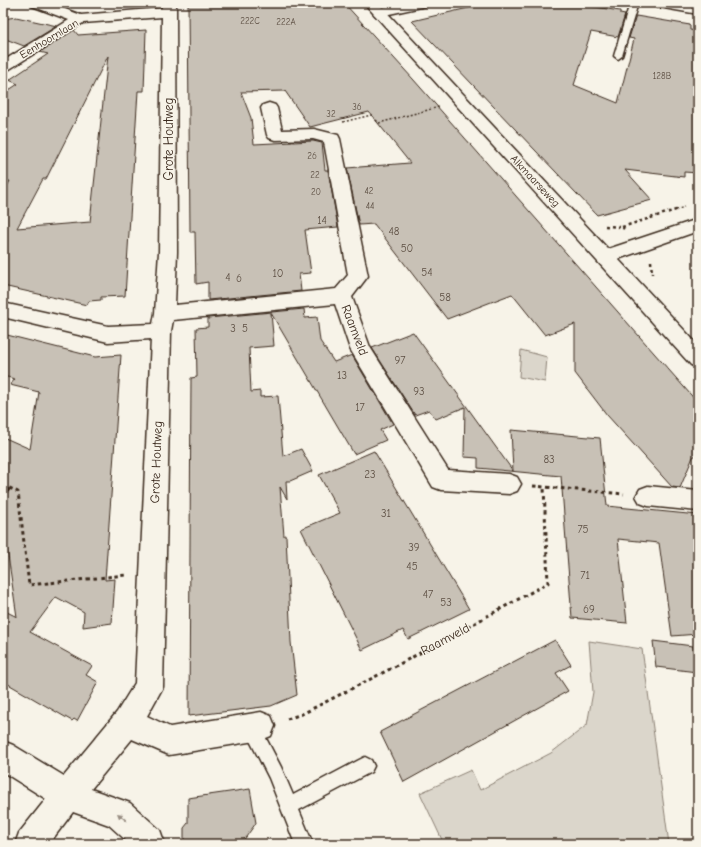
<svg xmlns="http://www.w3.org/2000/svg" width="701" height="847" font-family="'Comic Neue',sans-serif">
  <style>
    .green { fill: #dbd6cb; stroke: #8b8074 }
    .building { fill: #c8c1b6; stroke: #3b2a1e; fill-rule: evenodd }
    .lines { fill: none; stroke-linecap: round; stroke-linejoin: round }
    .service-casing { stroke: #3b2a1e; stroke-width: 3 }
    .minor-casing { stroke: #3b2a1e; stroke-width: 3 }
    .tertiary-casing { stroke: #3b2a1e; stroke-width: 3 }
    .path-far2 { stroke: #3b2a1e; stroke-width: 1.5; stroke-dasharray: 2 2; stroke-linecap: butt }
    .path-far1 { stroke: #3b2a1e; stroke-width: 2.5; stroke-dasharray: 3 3; stroke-linecap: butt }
    .path { stroke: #3b2a1e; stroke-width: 3; stroke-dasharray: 3.5 3.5; stroke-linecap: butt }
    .service { fill: #f7f3e8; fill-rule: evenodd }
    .minor { fill: #f7f3e8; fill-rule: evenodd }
    .tertiary { fill: #f7f3e8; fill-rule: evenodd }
    .oneway { fill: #998e83 }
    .labels { text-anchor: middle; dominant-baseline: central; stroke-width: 3; stroke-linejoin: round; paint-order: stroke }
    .far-number-label { font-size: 9px; fill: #5e5044 }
    .far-street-label { font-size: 11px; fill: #3b2a1e; stroke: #f7f3e8 }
    .number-label { font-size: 11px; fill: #5e5044 }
    .street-label { font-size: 13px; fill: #3b2a1e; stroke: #f7f3e8 }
  </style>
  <rect width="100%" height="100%" fill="#f7f3e8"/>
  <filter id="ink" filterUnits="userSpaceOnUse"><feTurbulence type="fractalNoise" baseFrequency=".025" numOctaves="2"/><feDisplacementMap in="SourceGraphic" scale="8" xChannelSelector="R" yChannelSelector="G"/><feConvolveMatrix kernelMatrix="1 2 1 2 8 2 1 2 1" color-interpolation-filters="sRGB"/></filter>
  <g filter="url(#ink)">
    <!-- green -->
    <g class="green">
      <path d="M521 350 547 357 545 382 519 377Z"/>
      <path d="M589 641 642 649 669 844H444L420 793 471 770 480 790 551 753 587 725 593 692Z"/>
    </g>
    <!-- building -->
    <g class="building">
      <path d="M188 3H344L413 79 698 403V454L693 457 680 488 672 487 607 415 575 373V324L545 335 512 294 447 319 374 224 359 225 347 168 410 163 369 112 310 127 285 91 241 92 251 118 254 144 313 141 322 143 325 170H328L338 227 305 230 311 273 299 274 301 291 208 300V282L196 284 195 232H190Z"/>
      <path d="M490 3H570L620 11V14L625 15 618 37 591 32 574 85 618 103 634 39 629 38 636 16 690 25V30L698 31 697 109 698 173 684 172V177L625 170 652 200 597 215 412 21Z"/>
      <path d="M16 17 57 26 24 46 3 38V19Z"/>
      <path d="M74 30 78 35 146 30 144 91H138L125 296 101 297V300L89 301 87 305 3 286V194L10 181H3V94L18 84 9 80 48 54 40 52ZM108 56 90 222 17 228 43 179H46Z"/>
      <path d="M304 309 305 318 317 317 320 341 334 362 352 355 393 424 380 430 386 440 354 454 271 313 274 346 249 348 251 392 260 391V397L278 396 283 456 301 449 313 471 290 481H286L287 499 280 487 284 536H286L291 642 297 695 271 706 189 716 191 378 197 377 196 328 208 327V318Z"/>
      <path d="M413 332 513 471 511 430 600 438 607 506 698 515V634L672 636 659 543 618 539 627 623 572 618 561 476 478 468V458L464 457 465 407 436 419 429 410 415 415 372 348Z"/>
      <path d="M3 334 95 357 121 355 105 580 115 579 112 623 83 627 84 612 56 597 30 632 92 666 86 675 98 682 77 721 74 719 72 721 3 681V610L17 617 5 535 3 536V437L30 449 39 392 10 385 15 379 3 376Z"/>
      <path d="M374 451 469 609 408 639 403 630 362 650 301 529 340 513 319 475Z"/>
      <path d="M555 640 571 665 556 673 568 691 404 782 380 732Z"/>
      <path d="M653 641 693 646 697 672 656 667Z"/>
      <path d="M250 789 256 823 241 844H184V828L188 823V798Z"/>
    </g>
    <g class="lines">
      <defs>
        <g id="service">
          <path d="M630 3H638L622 56 618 59 614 56Z"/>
          <path d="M251 719 257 721 281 767 293 795 359 760 365 757 371 760 374 766 371 772 299 810 313 844H295L269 778 243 727 245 721Z"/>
        </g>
        <g id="minor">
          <path d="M30 3H49L81 15 162 8V3H176L177 252 175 305 336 289 348 275 324 142 313 139 275 140 269 138 267 135 261 108 263 105 269 103 275 105 277 108 282 130 314 129 338 135 340 139 368 276 352 297 370 347 448 470 509 474 517 477 521 484 517 491 509 494 441 490 433 487 350 349 335 304 173 320 171 331 163 687 147 716 170 727 261 712 271 716 275 726 271 736 261 740 169 755 132 739 91 789 130 803 160 830 165 844H130L109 825 73 812 49 844H15L19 833 46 799 3 772V741L13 745 64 776 117 712 135 683 151 339 108 342 3 317V303L108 326 153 324 155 313 159 252 162 17 83 23 8 70 3 71V61L69 20 32 6Z"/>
          <path d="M402 3H428L426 6 380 16 375 15 373 12 375 9Z"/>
          <path d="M651 3H681L698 6V14L658 7 653 6Z"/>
          <path d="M648 486 698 491V511L648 506 640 503 636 496 640 489Z"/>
        </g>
        <path id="tertiary" d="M364 3H378L608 249 698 219V231L618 259 698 345V367L691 365Z"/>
      </defs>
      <!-- service casing -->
      <use href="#service" class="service-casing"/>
      <!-- minor casing -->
      <use href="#minor" class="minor-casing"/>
      <!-- tertiary casing -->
      <use href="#tertiary" class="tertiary-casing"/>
      <!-- path-far2 -->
      <g class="path-far2">
        <path d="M343 122 371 115 379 123 439 107"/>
        <path d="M676 210 684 207"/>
      </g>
      <!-- path-far1 -->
      <g class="path-far1">
        <path d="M605 226 622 227 624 229"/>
        <path d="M622 227 679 209"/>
        <path d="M651 261 652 274"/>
      </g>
      <!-- path -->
      <g class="path">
        <path d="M3 485 18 492 29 585 126 575"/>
        <path d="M533 486 624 494"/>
        <path d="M3 497 10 488"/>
        <path d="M287 719 302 714 396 666 548 583 544 487"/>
      </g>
      <!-- service -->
      <use href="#service" class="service"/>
      <!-- minor -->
      <use href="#minor" class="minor"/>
      <!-- tertiary -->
      <use href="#tertiary" class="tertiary"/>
    </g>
    <!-- one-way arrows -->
    <defs><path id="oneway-solid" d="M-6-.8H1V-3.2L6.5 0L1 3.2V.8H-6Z"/></defs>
    <use class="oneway" href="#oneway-solid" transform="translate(122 817) rotate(-141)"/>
  </g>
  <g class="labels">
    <!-- far-number labels -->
    <g class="far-number-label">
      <text x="250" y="21">222C</text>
      <text x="286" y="22">222A</text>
      <text x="662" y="76">128B</text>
      <text x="357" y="107">36</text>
      <text x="331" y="114">32</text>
      <text x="312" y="156">26</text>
      <text x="315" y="175">22</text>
      <text x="369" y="191">42</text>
      <text x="316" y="192">20</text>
      <text x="370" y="206">44</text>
    </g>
    <!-- far-street labels -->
    <g class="far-street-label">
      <text transform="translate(49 39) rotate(-31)">Eenhoornlaan</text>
      <text transform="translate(535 181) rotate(47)">Alkmaarseweg</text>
    </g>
    <!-- number labels -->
    <g class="number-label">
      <text x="322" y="220">14</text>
      <text x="394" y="231">48</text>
      <text x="407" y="248">50</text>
      <text x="427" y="272">54</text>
      <text x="278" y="273">10</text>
      <text x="228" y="277">4</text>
      <text x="239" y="278">6</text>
      <text x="445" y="297">58</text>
      <text x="233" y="328">3</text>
      <text x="245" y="328">5</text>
      <text x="400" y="360">97</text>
      <text x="342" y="375">13</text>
      <text x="419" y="391">93</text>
      <text x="360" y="407">17</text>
      <text x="549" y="459">83</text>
      <text x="370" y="474">23</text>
      <text x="386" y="513">31</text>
      <text x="583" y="529">75</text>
      <text x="414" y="547">39</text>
      <text x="412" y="566">45</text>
      <text x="585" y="575">71</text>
      <text x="428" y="594">47</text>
      <text x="446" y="602">53</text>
      <text x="589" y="609">69</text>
    </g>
    <!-- street labels -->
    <g class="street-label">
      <text transform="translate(168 139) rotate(-90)">Grote Houtweg</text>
      <text transform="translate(355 330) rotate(69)">Raamveld</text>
      <text transform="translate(156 462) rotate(-88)">Grote Houtweg</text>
      <text transform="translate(445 639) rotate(-28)">Raamveld</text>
    </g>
  </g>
  <!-- margin -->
  <rect width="701" height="847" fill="none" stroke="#f7f3e8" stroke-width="16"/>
  <rect x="8" y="8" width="685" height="831" fill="none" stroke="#3b2a1e" stroke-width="1.5" filter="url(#ink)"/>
</svg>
